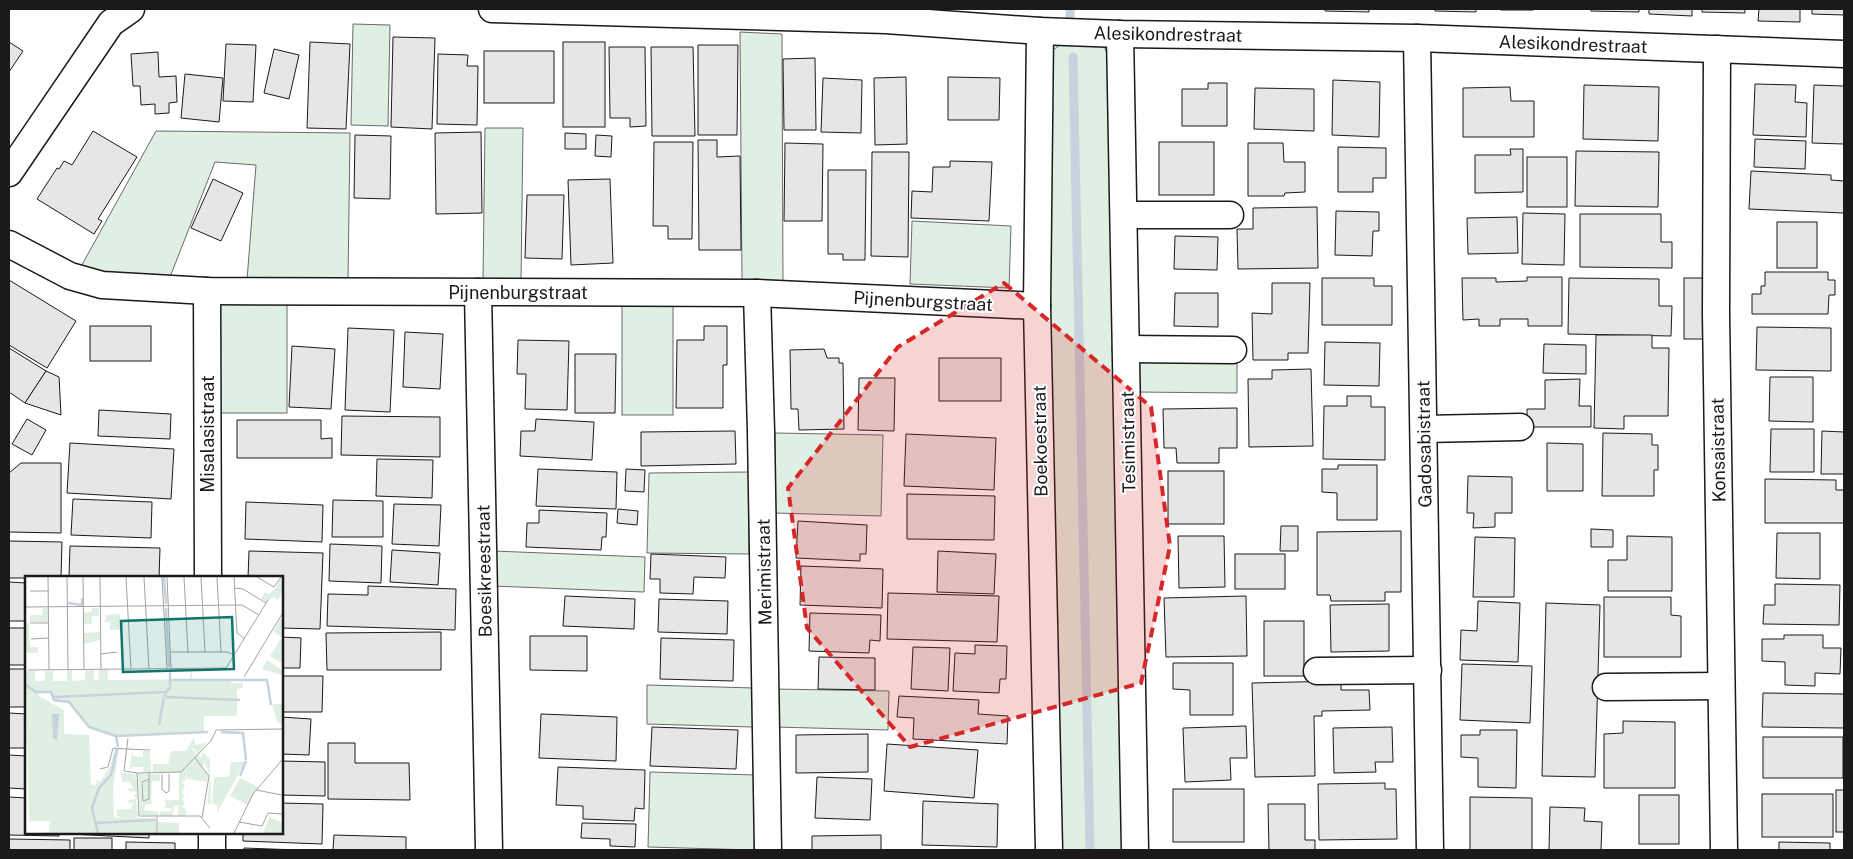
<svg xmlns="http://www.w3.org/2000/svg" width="1853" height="859" font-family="'Public Sans',sans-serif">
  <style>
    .green { fill: #e0efe3; stroke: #6a6a6a }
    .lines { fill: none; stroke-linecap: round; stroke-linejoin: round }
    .stream { stroke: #c6d2dc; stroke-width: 9 }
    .building { fill: #e6e6e6; stroke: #1a1a1a }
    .street-casing { stroke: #1a1a1a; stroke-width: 29 }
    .street { stroke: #fff; stroke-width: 26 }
    .marked { fill: #d62828; fill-opacity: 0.2; stroke: #d62828; stroke-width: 4; stroke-dasharray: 10 6; stroke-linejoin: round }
    .labels { text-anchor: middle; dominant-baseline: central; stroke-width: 4; stroke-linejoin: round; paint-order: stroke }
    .street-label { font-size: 18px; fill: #1a1a1a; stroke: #fff }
    .inset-river { fill: none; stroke: #c6d2dc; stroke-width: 2.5 }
    .inset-road { fill: none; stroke: #a3a3a3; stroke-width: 1 }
    .view { fill: #0f766e; fill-opacity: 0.15; stroke: #0f766e; stroke-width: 2.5 }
    .inset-edge { fill: none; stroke: #1a1a1a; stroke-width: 2.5 }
  </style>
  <rect width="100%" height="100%" fill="#fff"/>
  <!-- green -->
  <g class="green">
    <path d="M353 24 390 25 388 126 351 125Z"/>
    <path d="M740 32 782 34 783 281 742 280Z"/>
    <path d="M1061 44 1104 46 1110 62 1127 850H1059L1045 306 1049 53Z"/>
    <path d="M485 128H523L521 282 483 280Z"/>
    <path d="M156 131 350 133 348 280H247L256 165 215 162 170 277 78 272Z"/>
    <path d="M912 221 1011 226 1009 288 910 284Z"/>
    <path d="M223 300 287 301V413H214L216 307Z"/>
    <rect x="622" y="306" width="51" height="109"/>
    <path d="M1136 359 1237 360V393L1136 392Z"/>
    <path d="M775 433 883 435 881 516 774 513Z"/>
    <path d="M749 472V554L647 553 649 473Z"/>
    <path d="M493 551 645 557 644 592 493 586Z"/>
    <path d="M647 685 754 688 753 727 647 724Z"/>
    <path d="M775 689 889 691 888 730 774 727Z"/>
    <path d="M650 772 756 775 754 850 648 847Z"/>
  </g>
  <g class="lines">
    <!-- stream -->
    <g class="stream">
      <path d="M1070 9V16"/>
      <path d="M1073 57 1090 850"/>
    </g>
  </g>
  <!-- building -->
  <g class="building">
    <path d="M1325 9H1369V12L1325 11Z"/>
    <path d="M1435 9H1476V12L1435 11Z"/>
    <rect x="1501" y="9" width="32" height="1"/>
    <path d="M1591 9H1639V12L1591 11Z"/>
    <path d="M1649 9H1692V16L1649 14Z"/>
    <path d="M1702 9H1745V13L1702 12Z"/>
    <path d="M1759 9H1800V22L1758 21Z"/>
    <path d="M1812 9H1844V15L1812 14Z"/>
    <path d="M393 37 435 38 432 129 391 127Z"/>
    <path d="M9 42 23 51 9 72Z"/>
    <path d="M310 42 350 44 346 129 307 128Z"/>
    <rect x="563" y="42" width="42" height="85"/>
    <path d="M226 44 256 45 253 102 223 101Z"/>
    <path d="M698 45H738L737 135H698Z"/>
    <path d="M609 47H645L646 126 630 127V118H610Z"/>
    <path d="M651 47H693L695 136H652Z"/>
    <path d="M274 49 299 55 289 99 264 93Z"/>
    <rect x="484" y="51" width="70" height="52"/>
    <path d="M158 52 159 77 176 76 177 102 169 103V113L155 114V104L141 105 140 86H133L131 54Z"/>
    <path d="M438 54 468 55 467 66H478L477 125 437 124Z"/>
    <path d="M815 58 816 130H784L783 59Z"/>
    <path d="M185 74 223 78 219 122 181 118Z"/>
    <path d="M906 77 907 144 875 145 874 78Z"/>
    <path d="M948 77 1000 78 999 120H948Z"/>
    <path d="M823 78 862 80 861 133 821 132Z"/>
    <path d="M1333 80 1380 82 1379 137 1332 135Z"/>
    <path d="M1208 83H1227V126H1182V89H1208Z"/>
    <path d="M1755 84 1796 85 1795 102 1807 103 1806 137 1753 135Z"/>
    <path d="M1584 85 1659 87 1658 141 1583 139Z"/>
    <path d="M1814 85 1844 86V144L1812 143Z"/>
    <path d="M1510 87 1511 101H1534V137H1463V88Z"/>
    <path d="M1255 88 1314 89V131L1254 129Z"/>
    <path d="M93 131 137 157 98 219 102 221 94 234 37 199 57 168 59 169 64 161 72 165Z"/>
    <path d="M481 132 482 213 436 214 435 133Z"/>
    <path d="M565 133 586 134V149H565Z"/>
    <path d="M355 135 391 136 390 199 354 198Z"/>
    <path d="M596 135 612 136 611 157 595 156Z"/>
    <path d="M1755 139 1806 141 1805 169 1754 167Z"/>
    <path d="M698 140H717V157L740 156 741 250H699Z"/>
    <path d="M654 142H693L692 239H668V226H653Z"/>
    <rect x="1159" y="142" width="55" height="53"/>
    <path d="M785 143 823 144 822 221H784Z"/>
    <path d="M1248 143H1283L1284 162H1305V192L1285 193 1284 196H1248Z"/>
    <path d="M1338 147 1386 148V178H1373V192H1338Z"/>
    <path d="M1510 149H1523V192L1475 193V155H1511Z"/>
    <path d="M1576 151 1659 152 1658 207 1575 206Z"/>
    <path d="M872 152H909L908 257 871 256Z"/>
    <rect x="1527" y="157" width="40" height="50"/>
    <path d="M950 161 992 162 989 221 911 218 912 191 932 192 933 167H950Z"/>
    <path d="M828 170H866L865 260H843V254H828Z"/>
    <path d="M1751 171 1831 175V180L1844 181V213L1749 209Z"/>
    <path d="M213 179 243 193 221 241 191 228Z"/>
    <path d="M610 179 613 263 571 265 568 180Z"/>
    <path d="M527 195H564L562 259 525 258Z"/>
    <path d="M1317 207 1318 268 1238 269 1237 229H1253V208Z"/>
    <path d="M1336 211 1379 212V231H1373L1372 256 1335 255Z"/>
    <path d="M1523 213 1565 214 1564 265 1522 264Z"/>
    <path d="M1580 214H1661V242H1672V268L1580 267Z"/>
    <path d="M1517 217 1518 253 1468 254 1467 218Z"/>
    <rect x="1777" y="222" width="40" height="46"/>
    <path d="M1175 236 1218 237 1217 270 1174 269Z"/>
    <path d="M1765 272H1828V280H1835V295H1829L1828 314H1752V294H1761V286H1765Z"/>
    <path d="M1527 277H1562V326H1528V319H1500V326H1479V319L1463 320 1462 278H1496V282L1527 281Z"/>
    <path d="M1322 278H1374V286H1392V325H1322Z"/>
    <path d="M1569 278 1659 279V306H1672L1671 336 1568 334Z"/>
    <rect x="1684" y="278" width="21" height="61"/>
    <path d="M9 280 76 321 47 368 9 345Z"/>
    <path d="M1272 283H1310L1308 353H1288V360H1253L1252 313 1272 314Z"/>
    <path d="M1175 293H1218V327L1174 326Z"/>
    <rect x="90" y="326" width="61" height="35"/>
    <path d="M704 326H727V365H723V408H676L677 340H704Z"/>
    <path d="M1757 327 1831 328V371L1756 370Z"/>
    <path d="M348 328 394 330 390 412 345 410Z"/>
    <path d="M405 332 443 334 440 389 403 387Z"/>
    <path d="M1596 335H1652V348H1669L1668 416H1624V429L1594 428Z"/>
    <path d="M518 340 569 341 567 410 525 409 526 374H517Z"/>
    <path d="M1325 342 1380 343 1379 386 1324 385Z"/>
    <path d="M1544 344 1586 345V374L1543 373Z"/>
    <path d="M292 346 335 349 331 409 289 407Z"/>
    <path d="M9 348 46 371 25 403 9 392Z"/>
    <path d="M824 349 827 358H839V363H843L844 429 799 430 798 409H791L790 350Z"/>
    <path d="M575 354H616L615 413H575Z"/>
    <rect x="939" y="358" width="62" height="43"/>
    <path d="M1311 369 1313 446 1249 447 1248 379H1272V370Z"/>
    <path d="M46 371 59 377 61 415 25 403Z"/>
    <path d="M1770 377H1813V422L1769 421Z"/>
    <path d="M859 378H895L894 431 858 430Z"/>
    <path d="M1580 379 1579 406H1591V427H1527V409H1545V380Z"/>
    <path d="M1347 396H1371V407H1385V460L1323 459 1324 406H1347Z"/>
    <path d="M1237 408V448H1219V463H1177L1176 448H1164L1163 409Z"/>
    <path d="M99 410 171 414 170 439 98 436Z"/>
    <path d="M342 416 440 417V457L341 455Z"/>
    <path d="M27 419 46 430 32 455 12 444Z"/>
    <path d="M536 419 594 422 592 460 520 456 521 431H535Z"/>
    <path d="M237 420H321V439L332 438V458H237Z"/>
    <path d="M1771 429H1814V472H1770Z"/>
    <path d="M735 431 736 464 641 466V432Z"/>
    <path d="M1822 431 1844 432V474H1821Z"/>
    <path d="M1603 433 1652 434V445H1658V470H1654V496H1602Z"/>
    <path d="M906 434 996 438 994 490 904 486Z"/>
    <path d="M70 443 174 449 171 499 67 493Z"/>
    <path d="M1547 443 1583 444V491H1547Z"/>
    <path d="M377 459 433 460 432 498 376 496Z"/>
    <path d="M21 463H61V533L9 532V473Z"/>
    <path d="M1338 465H1377V520H1337V493L1322 492V469H1338Z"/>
    <path d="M538 469 617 472 616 509 536 506Z"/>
    <path d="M626 469 645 470 644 492 625 491Z"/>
    <rect x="1168" y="471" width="56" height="53"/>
    <path d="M1468 476 1512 477V513H1495V527L1473 528 1474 513H1467Z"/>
    <path d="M1765 479 1836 480V490H1844V523H1765Z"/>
    <path d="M907 494 995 496 994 540 907 539Z"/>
    <path d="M73 499 152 502 151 538 71 535Z"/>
    <path d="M333 500 383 501V537H332Z"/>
    <path d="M246 502 323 505 322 542 245 539Z"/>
    <path d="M394 504 441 505 439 546 392 544Z"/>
    <path d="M618 509 638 511 637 525 617 523Z"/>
    <path d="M539 510 607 513 606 537H602L601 550 526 547 527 523H539Z"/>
    <path d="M798 521 867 525 866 554H860V561L796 558Z"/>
    <path d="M1281 526H1298V551H1280Z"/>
    <path d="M1591 529 1613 530V547H1591Z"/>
    <path d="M1401 531V592H1385V601H1331L1330 595H1317V532Z"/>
    <path d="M1777 533H1820V579L1776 578Z"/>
    <path d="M1178 536H1224L1225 587 1179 588Z"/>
    <path d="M1627 536 1672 537V591H1608V560H1627Z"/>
    <path d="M1475 537 1515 538 1514 597H1473Z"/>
    <path d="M9 541 62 542 61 578H9Z"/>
    <path d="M330 544 382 546 381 583 329 581Z"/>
    <path d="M70 546 160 548 159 578 69 576Z"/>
    <path d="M392 550 440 553 438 585 390 582Z"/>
    <path d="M249 551 323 553 320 629 281 628V578H248Z"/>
    <path d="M938 551 996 554 994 594 937 592Z"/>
    <path d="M651 554 726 557 725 578 694 577 693 594 660 593V579H650Z"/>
    <rect x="1235" y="554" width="50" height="35"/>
    <path d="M801 566 883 569 882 608 800 605Z"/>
    <path d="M9 582 26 583V621H9Z"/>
    <path d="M1775 584 1840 585 1839 625 1763 624 1764 605H1775Z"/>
    <path d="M368 586 456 589 455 630 327 626 328 594 368 595Z"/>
    <path d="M888 593 999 596 997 642 887 639Z"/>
    <path d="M565 596 635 599 634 629 563 626Z"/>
    <path d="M1246 596 1247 656 1166 657 1164 598Z"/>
    <path d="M1604 597H1671V615L1681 616V657H1604Z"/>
    <path d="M659 599 728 601 727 634 658 632Z"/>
    <path d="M1478 601 1520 603 1518 662 1460 660 1461 630 1477 631Z"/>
    <path d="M1546 603 1600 605 1595 777 1542 776Z"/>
    <path d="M1389 604V651L1331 652 1330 605Z"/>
    <path d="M810 613 881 615 880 641 870 640 869 653 809 651Z"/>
    <rect x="1264" y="621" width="40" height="55"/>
    <rect x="9" y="628" width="17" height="37"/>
    <path d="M441 632V670H327L326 633Z"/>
    <path d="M1784 635H1823V648H1841L1840 674 1815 673V686L1785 685V662L1762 661V639H1784Z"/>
    <path d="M530 636H587V671L530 670Z"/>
    <path d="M281 637 301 638 300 668H281Z"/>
    <path d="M661 638 734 640 733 681 660 679Z"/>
    <path d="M975 645 1007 646 1006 679H1000L999 693 953 691 955 653 975 654Z"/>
    <path d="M913 647 950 648 948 691 911 689Z"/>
    <path d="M819 657 875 658V690L818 689Z"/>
    <path d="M1173 663H1233V715H1190V690L1173 689Z"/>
    <path d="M1462 664 1532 666 1530 723 1460 720Z"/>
    <rect x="9" y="669" width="17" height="38"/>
    <path d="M281 676H323L322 712H281Z"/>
    <path d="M1341 681V690H1369L1370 710 1322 711V716H1314L1315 776 1255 777 1252 683Z"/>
    <path d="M1763 693 1844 694V728L1762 727Z"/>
    <path d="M899 696 979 700 978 714 1008 716 1007 744 913 739 914 718 897 717Z"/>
    <path d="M9 713 26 714V748H9Z"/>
    <path d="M541 714 617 717 616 761 539 758Z"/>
    <path d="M281 717 311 719 309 755 281 754Z"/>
    <path d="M1623 721 1675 722V788H1604V734L1623 733Z"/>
    <path d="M1246 726 1247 758H1230L1231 780 1185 782 1183 728Z"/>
    <path d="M652 727 738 730 736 769 650 766Z"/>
    <path d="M1392 727 1393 762H1375L1376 772 1334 773 1333 728Z"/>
    <path d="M1480 730H1517L1516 788 1478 787V758L1461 757V735H1480Z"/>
    <path d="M868 734V772L796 773V735Z"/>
    <rect x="1763" y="737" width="80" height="41"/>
    <path d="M328 743H355V763H409L410 800 328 799Z"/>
    <path d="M887 744 978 750 974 798 884 791Z"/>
    <path d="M9 755 26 756V789L9 788Z"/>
    <path d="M281 761 325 762V796L281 795Z"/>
    <path d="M558 767 645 770 644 809 635 808 634 821 583 819V806L556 805Z"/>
    <path d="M817 777 872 779 870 820 815 818Z"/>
    <path d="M1385 783V789H1396L1397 839 1319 840 1318 784Z"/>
    <rect x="1173" y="789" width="71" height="53"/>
    <rect x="1836" y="790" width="8" height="42"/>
    <rect x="1762" y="794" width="71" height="43"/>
    <rect x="1639" y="795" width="40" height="49"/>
    <path d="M9 797 26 798V833H59V836L9 835Z"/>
    <path d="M1470 797 1532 798V850H1470Z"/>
    <path d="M923 801 998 804 997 847 922 845Z"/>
    <path d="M281 803 323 804 322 844 243 841V833H281Z"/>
    <path d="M1268 804H1305V840H1315V850H1269Z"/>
    <path d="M1550 807 1585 808 1584 821 1602 822 1601 850H1549Z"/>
    <path d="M582 823 636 824 635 847 610 846V839L581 838Z"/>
    <path d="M70 833H149V838L70 834Z"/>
    <path d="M334 835 406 837V850H333Z"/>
    <path d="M881 835V850H812V836Z"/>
    <rect x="74" y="838" width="38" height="12"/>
    <path d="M9 839 70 840V850H9Z"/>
    <path d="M126 842 175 843V850H126Z"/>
    <path d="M1779 842 1830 843V850H1779Z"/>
    <path d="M244 848 298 850H244Z"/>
  </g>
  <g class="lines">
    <defs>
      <g id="street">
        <path d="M492 9 886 20 1040 31 1120 34 1417 38 1844 54"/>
        <path d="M1040 31 1037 306 1049 850"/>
        <path d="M1120 34 1135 850"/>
        <path d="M1417 38 1430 850"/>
        <path d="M1717 49 1716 314 1724 850"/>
        <path d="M9 173 111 23 131 9"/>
        <path d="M1124 215H1230"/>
        <path d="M9 244 70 276 102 285 207 291 757 293 1037 306"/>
        <path d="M207 291 208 578"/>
        <path d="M478 292 489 850"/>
        <path d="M757 293 761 431 768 850"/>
        <path d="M1126 349 1233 350"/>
        <path d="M1424 429 1520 427"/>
        <path d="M1317 671 1428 670"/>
        <path d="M1606 687 1721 686"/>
        <path d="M212 833V850"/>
      </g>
    </defs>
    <!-- street casing -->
    <use href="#street" class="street-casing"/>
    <!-- street -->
    <use href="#street" class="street"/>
  </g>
  <!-- marked area -->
  <path class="marked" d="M1004 283 1151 407 1170 546 1141 683 910 747 807 628 788 488 898 347Z"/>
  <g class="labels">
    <!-- street labels -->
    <g class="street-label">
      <text transform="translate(1168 34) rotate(1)">Alesikondrestraat</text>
      <text transform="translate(1573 44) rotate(2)">Alesikondrestraat</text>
      <text x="518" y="292">Pijnenburgstraat</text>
      <text transform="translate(923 301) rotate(3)">Pijnenburgstraat</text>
      <text transform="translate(207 434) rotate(-90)">Misalasistraat</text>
      <text transform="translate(1040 441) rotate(-91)">Boekoestraat</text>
      <text transform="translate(1128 442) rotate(-91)">Tesimistraat</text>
      <text transform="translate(1424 444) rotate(-91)">Gadosabistraat</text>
      <text transform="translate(1718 450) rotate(-91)">Konsaistraat</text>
      <text transform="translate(484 571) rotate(-91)">Boesikreestraat</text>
      <text transform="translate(764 572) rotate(-91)">Merimistraat</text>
    </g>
  </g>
  <!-- overview -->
  <g transform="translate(25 576)">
    <rect width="258" height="258" fill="#fff"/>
    <path d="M256 1 257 16 253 24 248 21 241 26 236 23 240 16 244 18 251 12ZM18 32H23V46H5V39H17ZM67 32H73L74 40H67V48H59V37L66 36ZM95 38V54H85V46H76L81 44V39ZM256 42 257 43V87L245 80 257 61 248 55ZM0 47H4L5 71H13V77H1V95H10V105H20V95H28V105H42V94H47V105L60 104V94H69V104H73L74 94H83V104L164 103 167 94V103H206V107H218V112L212 113V140H179V156L91 160 64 151 44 126 29 124 26 116H14V120L39 134V158L64 159 66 208 71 209 72 203 75 206 85 191 90 172 94 173 88 210 89 240 93 242H96L92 240 91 234 106 233 109 226 105 228 103 224 111 223 113 242H131L132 257H9L24 256 25 245H4ZM75 56V64L59 68V57ZM242 84 257 94 256 99 237 93ZM247 128H257V148L252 145ZM169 161 170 169 183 166 173 178 168 172H166L176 182 178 176 185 184 186 228H182L185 200 180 186 177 191 183 199 182 206 162 203V194L161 204 156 206 160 209 157 216 160 221H157L160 229 156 230 161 233V239L152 240 154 229 149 230 148 240 147 230V240H135V236L146 235V232H138L141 230 140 224H154V198L171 184 156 196 128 197V188H143L146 175H161ZM118 175H125L126 197H119L118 191H107L104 196 107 177 108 180 118 181ZM206 186H220L192 237V229L187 228 189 201H204ZM96 196 111 199 113 224 109 220 112 216 103 215 104 212 108 213 105 206H97ZM113 198H123V202L116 206 118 226 117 217 124 218 118 216V206L124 204V198H135V205H127L126 228 120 229 119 234 134 236V240L115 239ZM215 202 233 211 222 229 205 220ZM244 241 257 246V257H238ZM133 246 154 247V257H133Z" fill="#e0efe3"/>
    <path d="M27 138H34L32 164 28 163Z" fill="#c6d2dc"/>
    <path class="inset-river" d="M139 1 141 28M43 27 57 29V22M141 32 144 91M146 104H242L246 129M0 108 11 116H26L29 124 44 126 64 151 91 160 93 171M140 118 141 121 215 124M29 121 141 116 145 112V94M134 149 139 121M196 156 218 157 221 184M91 160 183 156M215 200 221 185M70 247 130 244M73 257 67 232 74 212 86 199 92 173"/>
    <path class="inset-road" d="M23 1 24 94M42 1 43 93M58 1 59 93M75 1 76 93M101 1 106 93M119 1 124 93M137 1 142 93M142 1 146 93M159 1 163 77M176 1 180 76M192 1 196 76M209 1 212 57 220 63M232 1 249 11 256 1M210 12 218 13 241 27M5 15H24M1 31 217 29 234 39M5 47H24M6 63 24 62M146 76H202L210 79M76 78 92 76M3 94 201 92 243 24M219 101 257 38M103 162 99 195 112 197 114 240H175L185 252M102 173 125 174M170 182 184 200 177 242M75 193 83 191 88 172 102 173M112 197 156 196 186 165 191 154 257 153M124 197V223L118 225 117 206 124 203M137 198V213L141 217 144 215V198M231 214 257 219M132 241V257M214 246 237 250 243 237 257 238M209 257 228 218 257 184"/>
    <path class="view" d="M207 41 209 93 98 96 96 45Z"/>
    <rect width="258" height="258" class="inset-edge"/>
  </g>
  <!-- border -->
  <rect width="1853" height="859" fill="none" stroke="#1a1a1a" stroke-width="20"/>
</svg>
